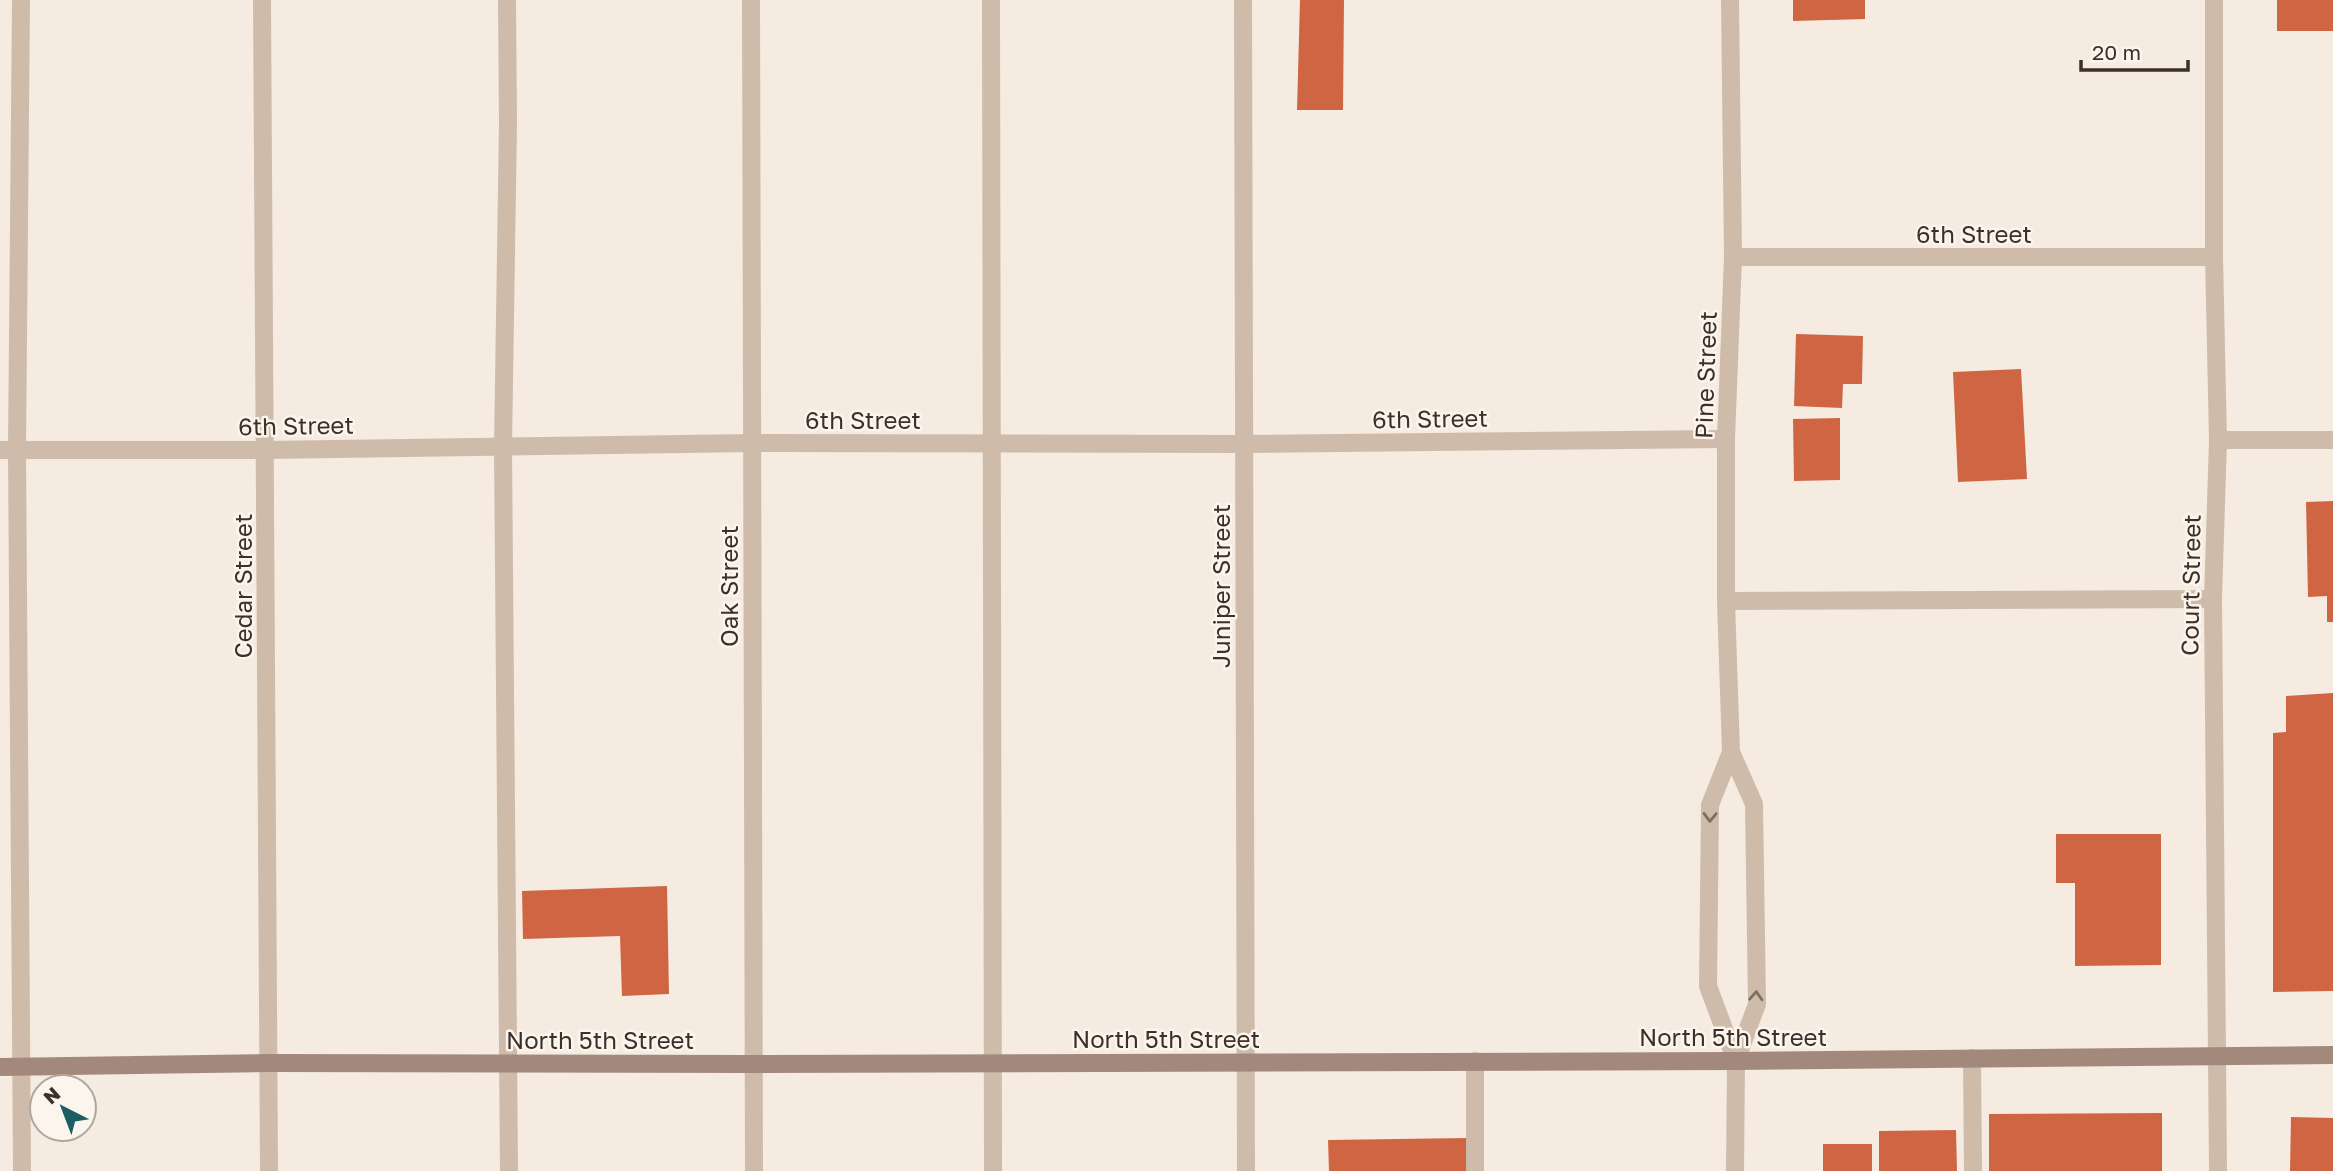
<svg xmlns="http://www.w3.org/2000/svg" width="2333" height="1171" font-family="'Golos Text',sans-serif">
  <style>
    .building { fill: #d06543 }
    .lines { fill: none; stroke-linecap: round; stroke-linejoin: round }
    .service { stroke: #cfbbaa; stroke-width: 18 }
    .minor { stroke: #cfbbaa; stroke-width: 18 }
    .tertiary { stroke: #cfbbaa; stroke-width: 18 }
    .secondary { stroke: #a3897b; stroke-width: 18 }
    .oneway { stroke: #7e6f64 }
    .labels { text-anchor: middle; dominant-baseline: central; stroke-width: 5; stroke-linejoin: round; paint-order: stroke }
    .street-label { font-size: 24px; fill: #3c302a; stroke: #fcf5ed }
  </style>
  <rect width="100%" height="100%" fill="#f5ebe0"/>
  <!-- building -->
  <g class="building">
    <path d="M1300 0H1344L1343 110H1297Z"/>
    <path d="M1793 0H1865V19L1793 21Z"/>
    <rect x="2277" y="0" width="56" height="31"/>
    <path d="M1796 334 1863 336 1862 384H1843L1842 408 1794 406Z"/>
    <path d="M2021 369 2027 479 1958 482 1953 372Z"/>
    <path d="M1840 418V480L1794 481 1793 419Z"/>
    <path d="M2333 501V622H2327V596L2308 597 2306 502Z"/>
    <path d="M2333 693V991L2273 992V733L2286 732V696Z"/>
    <path d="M2056 834H2161V965L2075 966V883H2056Z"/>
    <path d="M667 886 669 994 622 996 620 936 523 939 522 891Z"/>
    <path d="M2162 1113V1171H1989V1114Z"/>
    <path d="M2291 1117 2333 1118V1171H2290Z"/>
    <path d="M1956 1130 1957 1171H1879V1131Z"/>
    <path d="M1467 1138 1468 1171H1329L1328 1140Z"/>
    <rect x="1823" y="1144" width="49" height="27"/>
  </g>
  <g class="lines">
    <!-- service -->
    <g class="service">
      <path d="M21 0 17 450 22 1171"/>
      <path d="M507 0 508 123 503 447 509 1171"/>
      <path d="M991 0 993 1171"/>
      <path d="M1726 601 2213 599"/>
      <path d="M1972 1058 1973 1171"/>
      <path d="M1475 1061V1171"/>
    </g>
    <!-- minor -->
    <g class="minor">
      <path d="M751 0 754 1171"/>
      <path d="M1243 0 1246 1171"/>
      <path d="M1730 0 1733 257 1726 439V601L1731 752 1754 804 1757 1004 1736 1061 1735 1171"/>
      <path d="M2214 0V257L2218 440 2213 599 2218 1171"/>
      <path d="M1733 257H2214"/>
      <path d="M2218 440H2333"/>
      <path d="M0 450H266L752 443 1244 444 1726 439"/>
      <path d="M1731 752 1710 805 1708 986 1736 1061"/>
    </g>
    <!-- tertiary -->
    <path class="tertiary" d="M262 0 269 1171"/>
    <!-- secondary -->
    <path class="secondary" d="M0 1067 269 1063 754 1064 1736 1061 2333 1055"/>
  </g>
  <!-- one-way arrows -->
  <defs><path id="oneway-chevron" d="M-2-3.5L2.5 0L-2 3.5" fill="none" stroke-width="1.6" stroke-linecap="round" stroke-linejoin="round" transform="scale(1.75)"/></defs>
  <g class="oneway">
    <use href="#oneway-chevron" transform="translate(1710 817) rotate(91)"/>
    <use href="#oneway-chevron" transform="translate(1756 996) rotate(-87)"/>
  </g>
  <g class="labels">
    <!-- street labels -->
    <g class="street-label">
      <text x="1974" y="233">6th Street</text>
      <text transform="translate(1705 375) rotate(-88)">Pine Street</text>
      <text transform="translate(1430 418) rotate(-1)">6th Street</text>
      <text x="863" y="419">6th Street</text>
      <text transform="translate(296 425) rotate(-1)">6th Street</text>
      <text transform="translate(2190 585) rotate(-89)">Court Street</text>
      <text transform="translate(242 586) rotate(-90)">Cedar Street</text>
      <text transform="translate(728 586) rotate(-90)">Oak Street</text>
      <text transform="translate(1220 586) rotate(-90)">Juniper Street</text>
      <text x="1733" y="1036">North 5th Street</text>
      <text x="1166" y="1038">North 5th Street</text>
      <text x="600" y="1039">North 5th Street</text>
    </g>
  </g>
  <!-- north arrow -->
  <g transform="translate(63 1108) rotate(318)"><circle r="33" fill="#fcf5ed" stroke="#afa69f" stroke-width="2"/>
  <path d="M0-5L12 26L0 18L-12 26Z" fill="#1b5d62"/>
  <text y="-10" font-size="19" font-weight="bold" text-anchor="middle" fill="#3c302a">N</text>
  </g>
  <!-- scale -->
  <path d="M2081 60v10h107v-10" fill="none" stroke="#3c302a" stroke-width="3.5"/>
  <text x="2092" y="60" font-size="21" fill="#3c302a" stroke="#fcf5ed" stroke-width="5" paint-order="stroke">20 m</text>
</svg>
